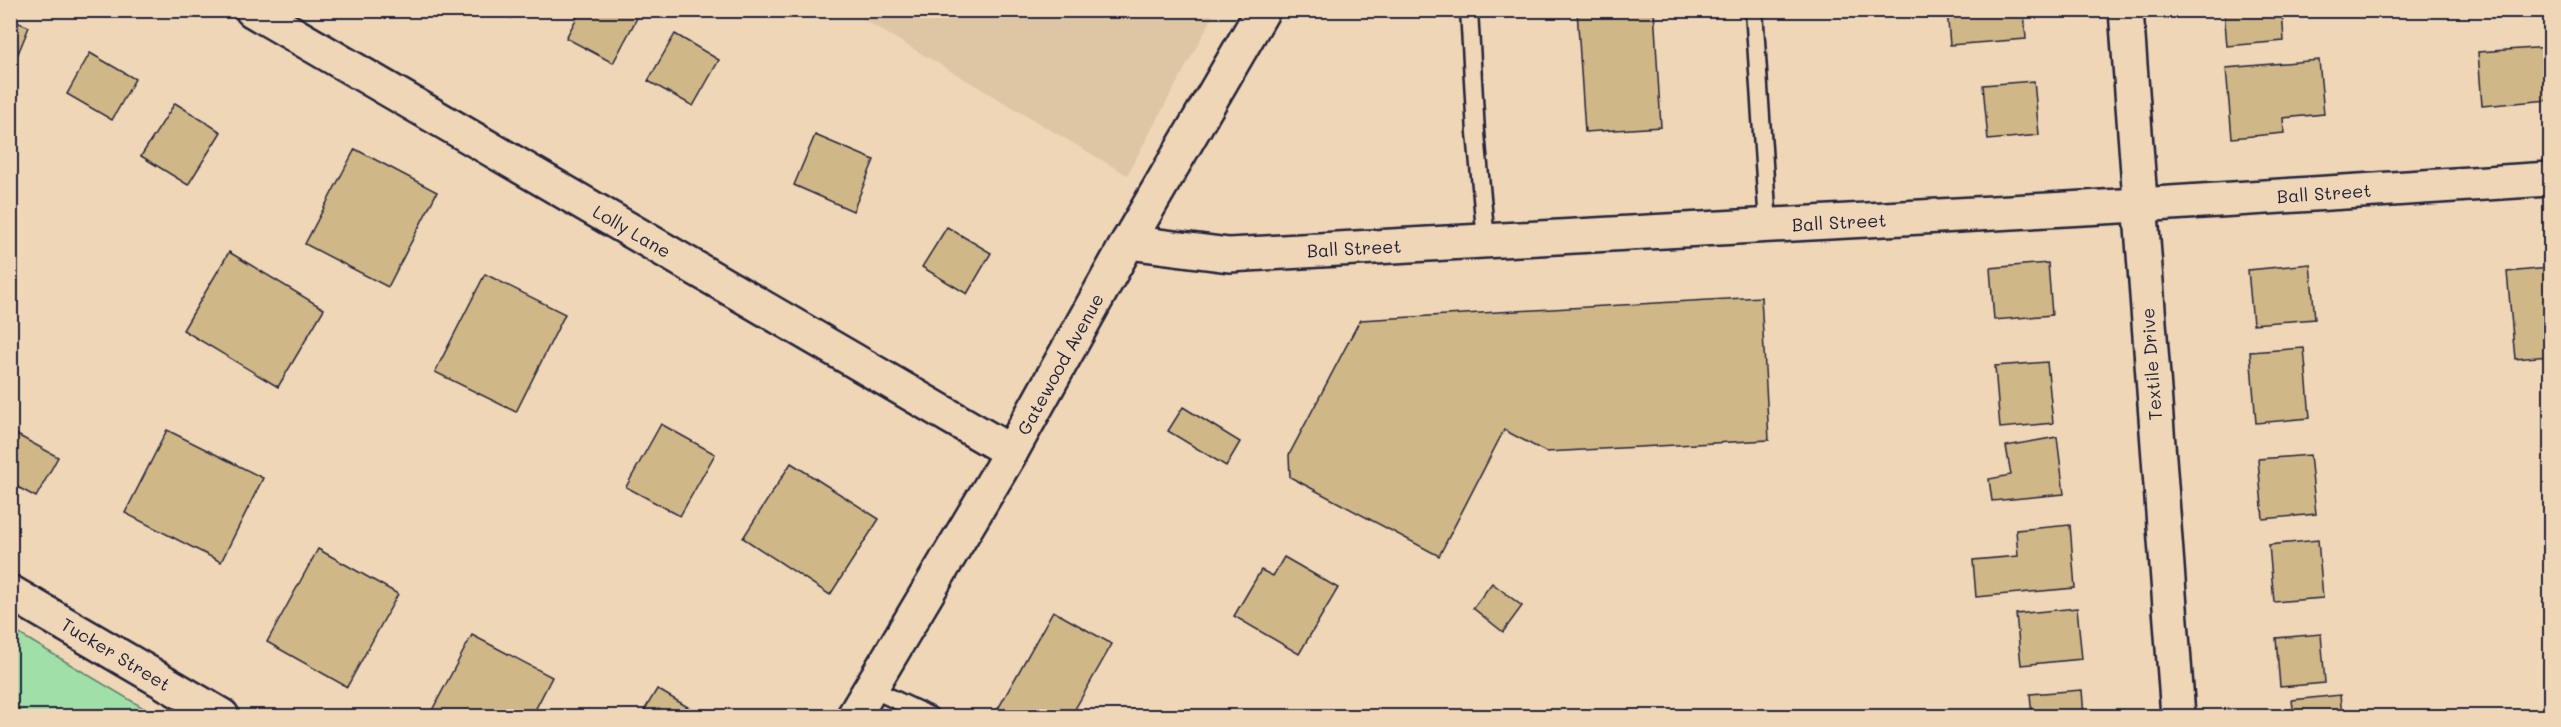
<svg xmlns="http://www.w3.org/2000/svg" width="2561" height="727" font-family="Mali,sans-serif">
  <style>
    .built { fill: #dec6a5 }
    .green { fill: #a0dfa7; stroke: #618071; stroke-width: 1.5 }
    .building { fill: #d0b787; stroke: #22223b; stroke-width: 1.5 }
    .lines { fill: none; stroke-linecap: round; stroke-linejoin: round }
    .lane-casing { stroke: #22223b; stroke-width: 21 }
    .street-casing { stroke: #22223b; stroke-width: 38 }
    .secondary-casing { stroke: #22223b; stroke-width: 38 }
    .lane { stroke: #efd6b7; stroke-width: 16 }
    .street { stroke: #efd6b7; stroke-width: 33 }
    .secondary { stroke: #efd6b7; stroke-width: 33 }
    .labels { text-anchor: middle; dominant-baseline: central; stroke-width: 6; stroke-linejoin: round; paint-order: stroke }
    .street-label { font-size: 18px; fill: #22223b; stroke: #efd6b7 }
  </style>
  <rect width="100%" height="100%" fill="#efd6b7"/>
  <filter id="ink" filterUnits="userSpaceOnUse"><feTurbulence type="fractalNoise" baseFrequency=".0167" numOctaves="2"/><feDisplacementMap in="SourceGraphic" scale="12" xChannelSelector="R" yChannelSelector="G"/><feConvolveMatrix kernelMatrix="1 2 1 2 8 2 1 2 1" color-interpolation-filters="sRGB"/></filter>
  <g filter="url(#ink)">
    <!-- built -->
    <path class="built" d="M849 11H1216L1127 175Z"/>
    <!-- green -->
    <path class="green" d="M11 629 157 716H11Z"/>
    <!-- building -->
    <g class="building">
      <path d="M498 10H515L511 18Z"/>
      <path d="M581 10H627L638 16 613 63 566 38Z"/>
      <path d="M1577 10H1654L1661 127 1585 132Z"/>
      <path d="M1947 10H2024L2026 39 1950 45Z"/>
      <path d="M2224 10H2282L2284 41 2227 46Z"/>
      <path d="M10 19 29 27 10 73Z"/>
      <path d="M675 34 719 60 693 106 648 81Z"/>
      <path d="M2550 47V100L2482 106 2478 52Z"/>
      <path d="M90 53 135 79 112 120 67 94Z"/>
      <path d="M2319 60 2324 114 2283 118 2284 133 2232 138 2226 68Z"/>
      <path d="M2034 81 2039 135 1988 140 1983 85Z"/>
      <path d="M175 103 221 132 188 185 141 156Z"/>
      <path d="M815 135 874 160 853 211 794 185Z"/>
      <path d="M355 149 437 192 388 287 305 244Z"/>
      <path d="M947 227 991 253 967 294 922 267Z"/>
      <path d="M229 252 324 309 278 387 183 330Z"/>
      <path d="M2048 263 2052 315 1994 320 1990 268Z"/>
      <path d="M2310 264 2315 319 2253 324 2248 270Z"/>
      <path d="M2550 268V356L2515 359 2507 272Z"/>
      <path d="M485 274 565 314 516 412 435 372Z"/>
      <path d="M1761 297 1769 440 1546 452 1504 430 1439 556 1290 477 1289 455 1360 320Z"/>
      <path d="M2304 348 2310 418 2256 423 2250 352Z"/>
      <path d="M2047 362 2053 423 2000 428 1995 366Z"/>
      <path d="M1183 407 1240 442 1226 466 1168 431Z"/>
      <path d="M661 424 715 454 680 516 626 487Z"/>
      <path d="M167 430 263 478 221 562 125 513Z"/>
      <path d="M10 431 58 457 36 497 10 483Z"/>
      <path d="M2057 437 2064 494 1992 501 1989 479 2011 475 2006 446Z"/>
      <path d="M2310 455 2316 514 2263 519 2258 459Z"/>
      <path d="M791 463 879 519 830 595 743 538Z"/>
      <path d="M2070 525 2075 588 1976 597 1973 560 2018 556 2016 530Z"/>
      <path d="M2318 540 2323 598 2274 602 2269 545Z"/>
      <path d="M318 549 398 594 347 687 267 642Z"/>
      <path d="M1284 557 1338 588 1299 654 1234 616 1261 570 1273 576Z"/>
      <path d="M1492 583 1522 606 1503 632 1473 608Z"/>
      <path d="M2077 608 2082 659 2021 665 2016 614Z"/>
      <path d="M1053 611 1112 644 1071 716H1011L998 709Z"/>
      <path d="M2321 634 2325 683 2280 687 2276 638Z"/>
      <path d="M472 635 552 677 532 716H429Z"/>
      <path d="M657 689 703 716H641Z"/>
      <path d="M2082 690 2084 716H2032L2030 694Z"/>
      <path d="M2340 695 2342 716H2294L2292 700Z"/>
    </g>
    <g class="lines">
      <defs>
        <g id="lane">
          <path d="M1469 10 1476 133 1486 241"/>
          <path d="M1754 10 1768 225"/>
          <path d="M870 688 930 716"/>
        </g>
        <g id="street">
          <path d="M252 10 1011 452"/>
          <path d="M1128 242 1229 255 2139 205 2550 179"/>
          <path d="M10 592 222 716"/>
        </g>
        <g id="secondary">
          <path d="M2126 10 2178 716"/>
          <path d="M854 716 1011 452 1128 242 1263 10"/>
        </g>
      </defs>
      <!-- lane casing -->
      <use href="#lane" class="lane-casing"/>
      <!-- street casing -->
      <use href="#street" class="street-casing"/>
      <!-- secondary casing -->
      <use href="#secondary" class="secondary-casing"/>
      <!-- lane -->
      <use href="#lane" class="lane"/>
      <!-- street -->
      <use href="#street" class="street"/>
      <!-- secondary -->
      <use href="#secondary" class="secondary"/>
    </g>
  </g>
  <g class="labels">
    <!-- street labels -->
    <g class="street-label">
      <text transform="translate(2324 193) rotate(-4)">Ball Street</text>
      <text transform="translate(1839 222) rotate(-3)">Ball Street</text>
      <text transform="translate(632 231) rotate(30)">Lolly Lane</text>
      <text transform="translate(1354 248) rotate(-3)">Ball Street</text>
      <text transform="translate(1060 364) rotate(-61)">Gatewood Avenue</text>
      <text transform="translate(2151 364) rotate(-94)">Textile Drive</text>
      <text transform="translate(116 654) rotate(31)">Tucker Street</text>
    </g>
  </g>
  <!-- margin -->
  <rect width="2561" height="727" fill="none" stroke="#efd6b7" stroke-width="36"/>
  <rect x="18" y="18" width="2525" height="691" fill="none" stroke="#22223b" stroke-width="2" filter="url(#ink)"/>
</svg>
